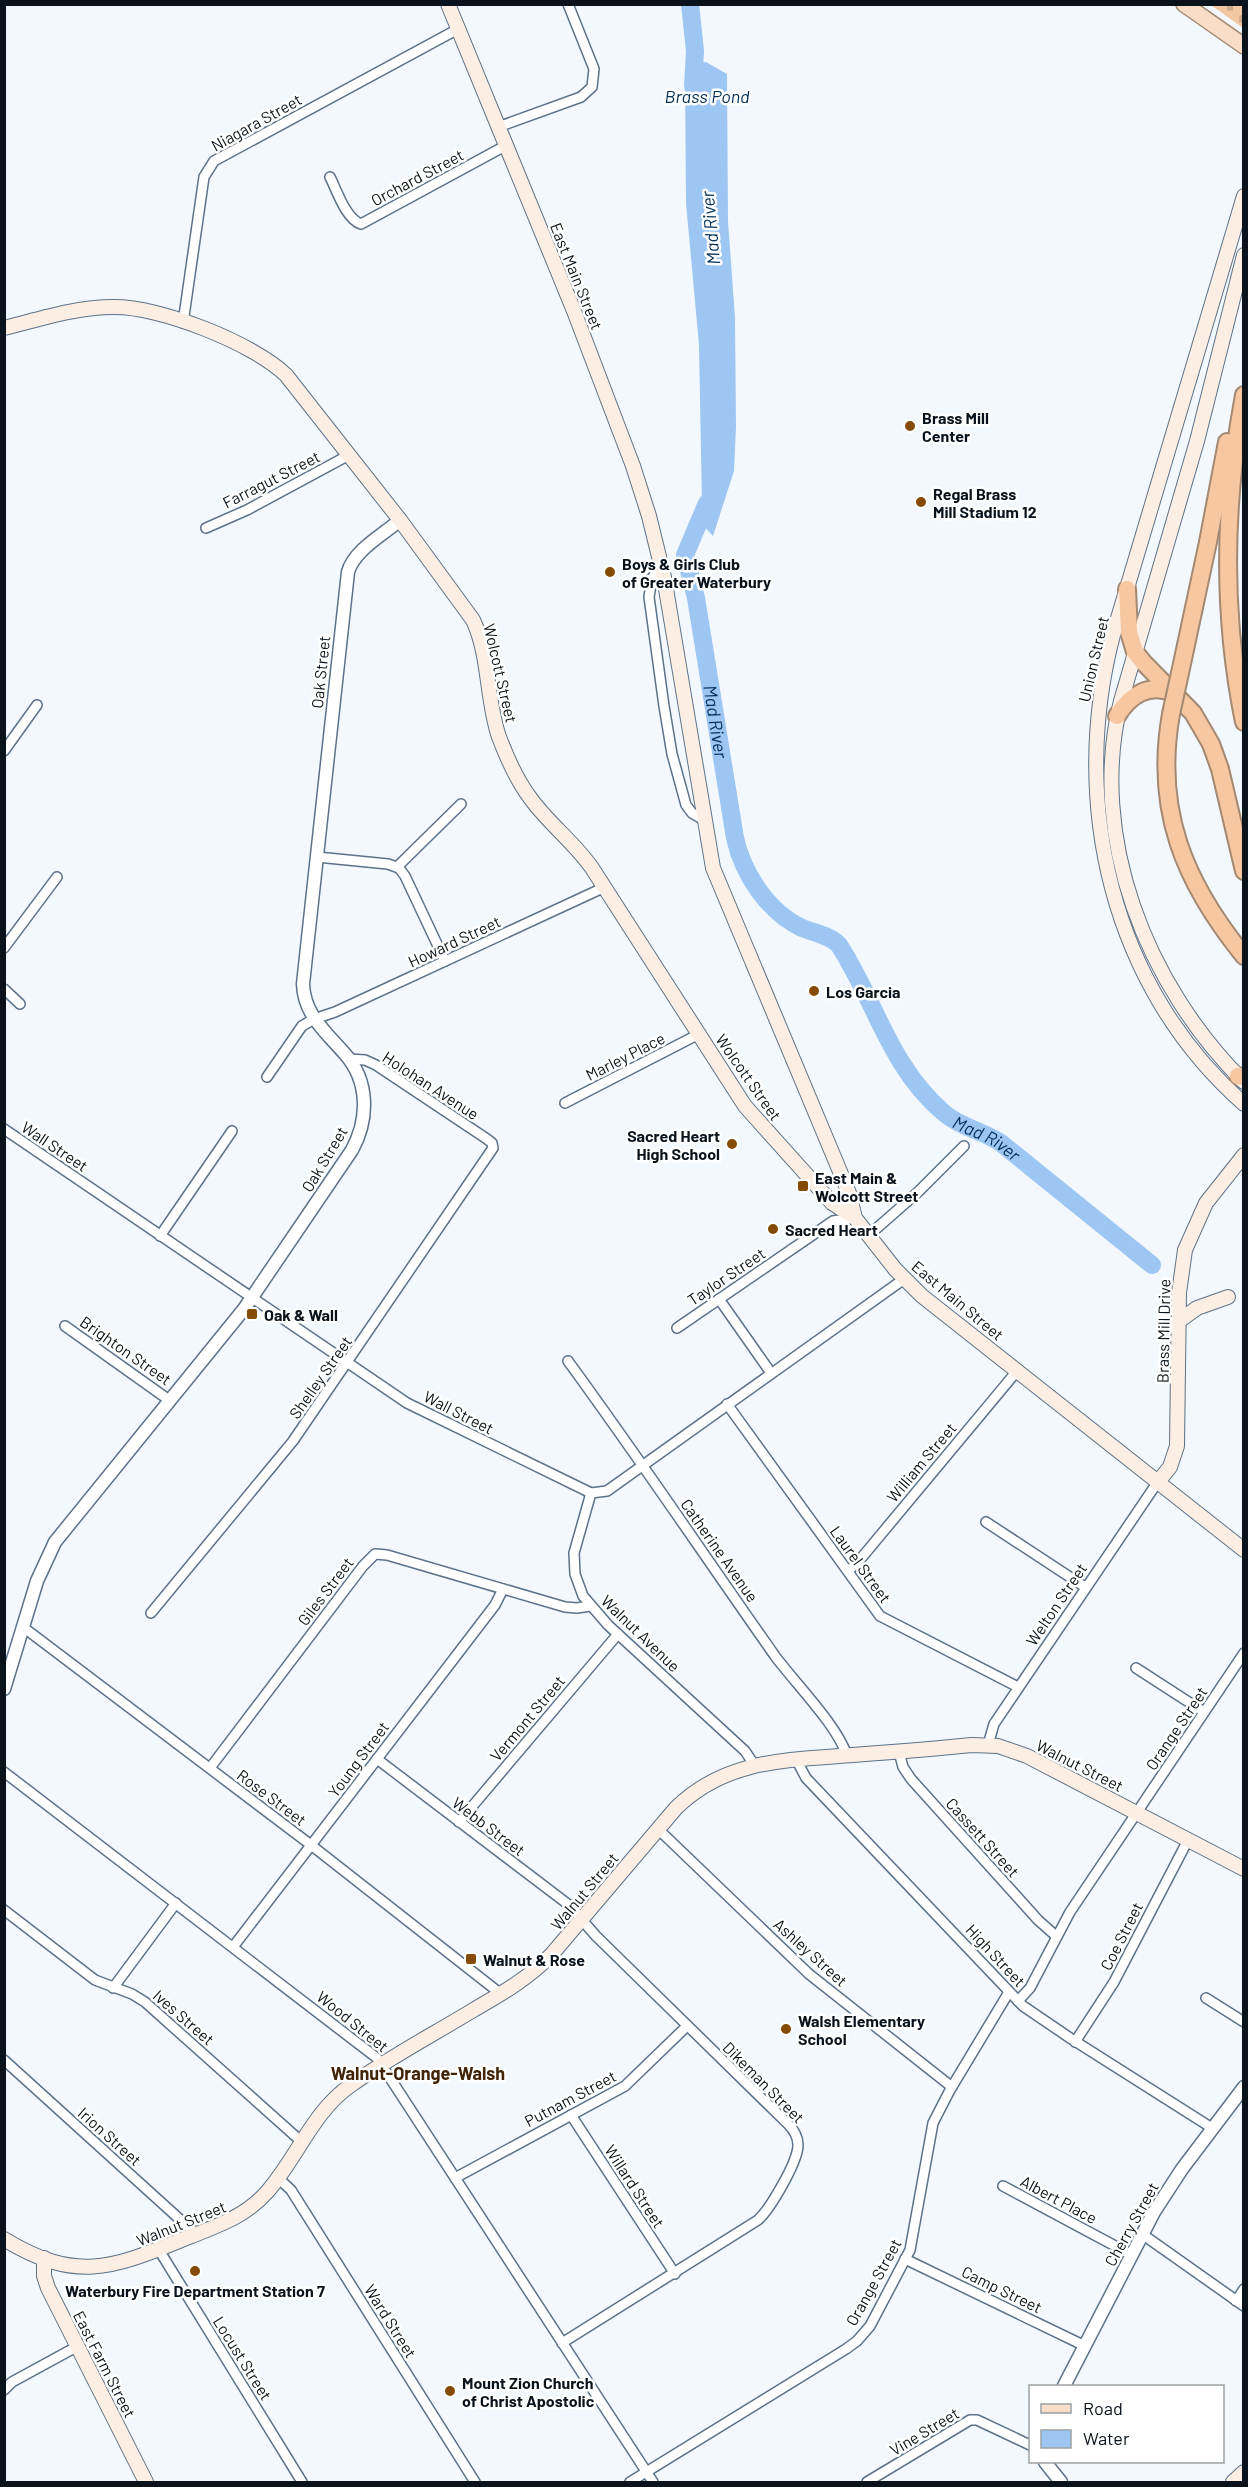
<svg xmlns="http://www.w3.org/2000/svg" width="1248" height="2487" font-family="Barlow,sans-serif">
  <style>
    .cemetery { fill: url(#cemetery-stones) }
    .water { fill: #9ec6f2 }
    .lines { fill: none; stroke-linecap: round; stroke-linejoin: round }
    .river { stroke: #9ec6f2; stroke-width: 18 }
    .minor-casing { stroke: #5c728a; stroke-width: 12 }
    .tertiary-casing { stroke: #5c728a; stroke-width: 15 }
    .secondary-casing { stroke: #5c728a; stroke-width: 16 }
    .primary-casing { stroke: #a38872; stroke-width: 18 }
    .motorway-casing { stroke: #a38872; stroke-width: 20 }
    .minor { stroke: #fff; stroke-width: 9 }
    .tertiary { stroke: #fff; stroke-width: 12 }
    .secondary { stroke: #fceee2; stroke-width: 14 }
    .primary { stroke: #faddc6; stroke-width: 15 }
    .motorway { stroke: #f6c7a0; stroke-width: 16 }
    .motorway-bridge-casing { stroke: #a38872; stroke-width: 20; stroke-linecap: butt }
    .motorway-bridge { stroke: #f6c7a0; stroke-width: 16 }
    .poi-dot { fill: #864b03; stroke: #fff; stroke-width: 2 }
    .labels { text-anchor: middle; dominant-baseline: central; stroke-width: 5; stroke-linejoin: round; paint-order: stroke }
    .street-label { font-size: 16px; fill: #0a131c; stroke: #fff }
    .poi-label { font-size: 16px; font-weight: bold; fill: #0a131c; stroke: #fff; text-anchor: start }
    .water-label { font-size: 18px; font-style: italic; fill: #023057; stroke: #fff }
    .neighbourhood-label { font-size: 18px; font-weight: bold; fill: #422508; stroke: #fff }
  </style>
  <defs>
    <pattern id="cemetery-stones" width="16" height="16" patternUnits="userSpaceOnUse" patternTransform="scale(1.5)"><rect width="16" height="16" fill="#f3c7a2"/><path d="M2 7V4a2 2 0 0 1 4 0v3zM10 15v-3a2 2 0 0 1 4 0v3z" fill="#cfaa8b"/></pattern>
  </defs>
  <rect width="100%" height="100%" fill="#f2f8fd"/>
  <!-- cemetery -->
  <path class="cemetery" d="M1211 5H1243V29V28Z"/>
  <!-- water -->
  <path class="water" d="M706 62 727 74 728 221 735 318 736 427 734 471 713 536 704 526 695 522 702 505 699 345 686 203 685 77 686 72 694 63Z"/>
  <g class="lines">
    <!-- river -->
    <g class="river">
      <path d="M690 4 695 51 693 86"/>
      <path id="s1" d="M707 503 685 555 696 598 735 838C743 874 768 912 802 928 814 933 830 935 839 945 876 1002 889 1066 944 1113 960 1127 983 1131 1001 1143L1152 1265"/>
    </g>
    <defs>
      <g id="minor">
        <path d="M498 127 581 97 592 87 594 69 568 4"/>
        <path d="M330 177C337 191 346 219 361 224L505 146"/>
        <path d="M183 323 204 177 214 161 458 29"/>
        <path d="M206 528 247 510 349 455"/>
        <path d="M661 566 652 578 649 597 664 706 672 754 686 805 692 813 704 820"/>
        <path d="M4 751 37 705"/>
        <path d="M317 857 388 864 399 868 405 876 445 961"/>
        <path d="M397 867 461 804"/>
        <path d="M4 948 57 877"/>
        <path d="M4 989 20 1004"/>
        <path d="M267 1077 302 1026 314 1019 335 1012 605 887"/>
        <path d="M565 1103 699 1034"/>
        <path d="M4 1129 407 1403 591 1493 607 1491 904 1279"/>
        <path d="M869 1235 918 1192 964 1146"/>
        <path d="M160 1236 232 1131"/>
        <path d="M719 1299 771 1373"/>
        <path d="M65 1326 169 1400"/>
        <path d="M677 1328 833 1221 852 1218"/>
        <path d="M568 1361C639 1458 706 1558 775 1656 795 1683 838 1726 847 1756"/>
        <path d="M727 1404 880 1616 1018 1687"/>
        <path d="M591 1493 574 1553 575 1574 583 1596 608 1625 745 1751 755 1766"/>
        <path d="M986 1522 1085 1587"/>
        <path d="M848 1571 858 1562 1017 1371"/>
        <path d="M151 1613 293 1441 493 1148 492 1143 487 1139 376 1065 365 1060 349 1059"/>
        <path d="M23 1627 311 1845 501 1994"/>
        <path d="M1136 1668 1204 1712"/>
        <path d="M988 1745 994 1724 1157 1483"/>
        <path d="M899 1752 903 1767 911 1779 1038 1920 1056 1936"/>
        <path d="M377 1759 569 1905 596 1936 788 2124C794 2130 798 2136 798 2145 798 2162 770 2209 758 2220L562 2343"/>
        <path d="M796 1759 806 1778 1023 2006 1070 2038 1212 2128"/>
        <path d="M210 1768 363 1566 375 1554 387 1555 565 1607 577 1608 590 1606"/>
        <path d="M4 1772 377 2058 653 2482"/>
        <path d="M459 1822 618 1634"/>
        <path d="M658 1829 809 1974 952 2087"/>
        <path d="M4 1910 95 1980 132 1994 145 2002 303 2143"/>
        <path d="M233 1947 495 1605 503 1589"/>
        <path d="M113 1988 176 1903"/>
        <path d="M1206 1998 1244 2022"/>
        <path d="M1018 2001 1030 1988 1070 1912 1244 1653"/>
        <path d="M1075 2042 1114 1982 1188 1840"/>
        <path d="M4 2060 196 2234"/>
        <path d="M571 2115 675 2274"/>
        <path d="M278 2178 291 2190 475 2482"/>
        <path d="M455 2178 625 2086 687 2026"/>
        <path d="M1003 2186 1132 2255"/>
        <path d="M1142 2234 1244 2306"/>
        <path d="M159 2250 302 2482"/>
        <path d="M905 2259 1085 2346"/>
        <path d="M1236 2301 1244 2289"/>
        <path d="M4 2390 12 2382 78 2346"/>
        <path d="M630 2482 846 2349 857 2341 870 2326 910 2250 933 2123 950 2090 1009 1992"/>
        <path d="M867 2482 970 2420H977L1030 2445"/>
      </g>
      <g id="tertiary">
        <path d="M4 1689 37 1581 55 1542 244 1309 352 1150C369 1119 369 1081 345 1054 326 1032 304 1015 303 984L348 572C354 550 383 535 400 520"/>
        <path d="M1064 2386 1154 2212 1182 2169 1244 2087"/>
        <path d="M1045 2462 1061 2482"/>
      </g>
      <g id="secondary">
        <path d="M448 4 574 311 633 466 649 516 664 577 713 868 849 1193 855 1218 895 1269 922 1296 1244 1550"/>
        <path d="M1244 196 1113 635C1069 802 1111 987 1244 1104"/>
        <path d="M1244 255 1197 441 1121 701C1087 837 1147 986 1244 1082"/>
        <path d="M4 328C40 319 76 307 113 307 159 306 253 343 286 375L400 520 473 620C490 656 486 699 499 737 507 758 517 781 531 799 549 824 574 842 592 868L745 1106 832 1203 855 1218"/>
        <path d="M1179 1321 1197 1308 1228 1297"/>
        <path d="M1157 1483 1170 1467 1177 1446 1179 1293 1185 1250 1206 1203 1244 1155"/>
        <path d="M4 2239C79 2285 116 2266 189 2237 219 2225 246 2216 267 2192 297 2158 313 2111 351 2085 390 2057 434 2034 475 2009 503 1993 530 1977 552 1954L676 1808C726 1759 788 1760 853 1755 893 1752 932 1749 972 1745L998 1746 1027 1756 1244 1869"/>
        <path d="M44 2258V2276L48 2288 146 2482"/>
        <path d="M1233 2482 1244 2472"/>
      </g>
      <path id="primary" d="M1184 4 1244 46"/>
      <g id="motorway">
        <path d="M1244 395C1224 502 1222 614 1244 722"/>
        <path d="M1127 589 1129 632 1135 652 1143 662 1193 713 1211 744 1220 769 1244 871"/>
        <path d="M1180 673 1208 542 1227 442"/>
        <path d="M1171 714C1154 810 1184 882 1244 956"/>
        <path d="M1117 716C1129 696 1149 682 1173 693"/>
        <path d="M1238 1076 1244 1077"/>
      </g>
    </defs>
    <!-- minor casing -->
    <use href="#minor" class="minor-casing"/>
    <!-- tertiary casing -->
    <use href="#tertiary" class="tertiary-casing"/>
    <!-- secondary casing -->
    <use href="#secondary" class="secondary-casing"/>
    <!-- primary casing -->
    <use href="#primary" class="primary-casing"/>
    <!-- motorway casing -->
    <use href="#motorway" class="motorway-casing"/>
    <!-- minor -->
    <use href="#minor" class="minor"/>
    <!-- tertiary -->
    <use href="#tertiary" class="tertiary"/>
    <!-- secondary -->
    <use href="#secondary" class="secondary"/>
    <!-- primary -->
    <use href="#primary" class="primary"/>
    <!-- motorway -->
    <use href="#motorway" class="motorway"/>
    <defs>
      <path id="motorway-bridge" d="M1171 714 1180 673"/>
    </defs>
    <!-- motorway-bridge casing -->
    <use href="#motorway-bridge" class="motorway-bridge-casing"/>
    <!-- motorway-bridge -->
    <use href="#motorway-bridge" class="motorway-bridge"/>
  </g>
  <!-- markers -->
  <g class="poi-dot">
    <circle cx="910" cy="426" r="6"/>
    <circle cx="921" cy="502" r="6"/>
    <circle cx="610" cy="572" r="6"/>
    <circle cx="814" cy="991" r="6"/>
    <circle cx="732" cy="1144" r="6"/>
    <rect x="797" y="1180" width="12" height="12" rx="3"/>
    <circle cx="773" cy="1229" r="6"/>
    <rect x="246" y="1308" width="12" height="12" rx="3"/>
    <rect x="465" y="1953" width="12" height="12" rx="3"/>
    <circle cx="786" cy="2029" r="6"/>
    <circle cx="195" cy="2271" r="6"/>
    <circle cx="450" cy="2391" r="6"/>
  </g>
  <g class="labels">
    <!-- street labels -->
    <g class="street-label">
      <text transform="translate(256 122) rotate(-29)">Niagara Street</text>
      <text transform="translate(417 177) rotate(-28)">Orchard Street</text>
      <text transform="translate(577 276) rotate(68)">East Main Street</text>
      <text transform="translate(271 479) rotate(-27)">Farragut Street</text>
      <text transform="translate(1093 659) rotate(-77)">Union Street</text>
      <text transform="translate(320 672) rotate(-84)">Oak Street</text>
      <text transform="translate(501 673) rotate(77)">Wolcott Street</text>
      <text transform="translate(454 941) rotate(-25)">Howard Street</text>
      <text transform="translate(625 1056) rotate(-27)">Marley Place</text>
      <text transform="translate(749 1077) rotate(55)">Wolcott Street</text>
      <text transform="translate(431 1085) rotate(33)">Holohan Avenue</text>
      <text transform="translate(55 1146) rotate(34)">Wall Street</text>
      <text transform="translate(324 1159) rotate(-59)">Oak Street</text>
      <text transform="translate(726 1276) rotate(-34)">Taylor Street</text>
      <text transform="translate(958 1300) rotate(40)">East Main Street</text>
      <text transform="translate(1163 1331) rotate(-89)">Brass Mill Drive</text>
      <text transform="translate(126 1350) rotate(35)">Brighton Street</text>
      <text transform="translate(320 1377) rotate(-55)">Shelley Street</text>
      <text transform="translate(459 1412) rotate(27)">Wall Street</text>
      <text transform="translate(921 1462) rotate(-50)">William Street</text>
      <text transform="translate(720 1550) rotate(55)">Catherine Avenue</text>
      <text transform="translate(861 1564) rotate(54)">Laurel Street</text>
      <text transform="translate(325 1591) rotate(-53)">Giles Street</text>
      <text transform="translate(1056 1604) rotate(-56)">Welton Street</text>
      <text transform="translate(641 1633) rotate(44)">Walnut Avenue</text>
      <text transform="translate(527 1718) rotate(-50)">Vermont Street</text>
      <text transform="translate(1176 1728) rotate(-56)">Orange Street</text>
      <text transform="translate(358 1759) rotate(-53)">Young Street</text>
      <text transform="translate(1080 1765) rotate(27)">Walnut Street</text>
      <text transform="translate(272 1797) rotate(37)">Rose Street</text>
      <text transform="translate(489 1826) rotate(37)">Webb Street</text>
      <text transform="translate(983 1837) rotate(48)">Cassett Street</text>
      <text transform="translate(584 1891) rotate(-50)">Walnut Street</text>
      <text transform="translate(1121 1936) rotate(-63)">Coe Street</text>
      <text transform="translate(811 1952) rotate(42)">Ashley Street</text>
      <text transform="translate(996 1955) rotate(47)">High Street</text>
      <text transform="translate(184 2017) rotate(41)">Ives Street</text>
      <text transform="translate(353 2021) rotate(39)">Wood Street</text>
      <text transform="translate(764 2082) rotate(45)">Dikeman Street</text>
      <text transform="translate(570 2098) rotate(-28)">Putnam Street</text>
      <text transform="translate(110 2136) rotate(42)">Irion Street</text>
      <text transform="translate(635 2186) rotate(57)">Willard Street</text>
      <text transform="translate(1059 2199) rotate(28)">Albert Place</text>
      <text transform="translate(181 2223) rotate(-22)">Walnut Street</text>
      <text transform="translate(1131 2224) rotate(-61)">Cherry Street</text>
      <text transform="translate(873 2282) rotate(-61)">Orange Street</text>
      <text transform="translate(1002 2289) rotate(26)">Camp Street</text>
      <text transform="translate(391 2321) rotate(58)">Ward Street</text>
      <text transform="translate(243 2358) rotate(58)">Locust Street</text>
      <text transform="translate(105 2364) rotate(63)">East Farm Street</text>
      <text transform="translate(924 2431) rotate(-31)">Vine Street</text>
    </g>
    <!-- poi labels -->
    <g class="poi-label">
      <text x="922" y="417">Brass Mill<tspan x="922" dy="18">Center</tspan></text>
      <text x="933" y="493">Regal Brass<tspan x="933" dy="18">Mill Stadium 12</tspan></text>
      <text x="622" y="563">Boys &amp; Girls Club<tspan x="622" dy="18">of Greater Waterbury</tspan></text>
      <text x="826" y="991">Los Garcia</text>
      <text x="720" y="1135" text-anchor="end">Sacred Heart<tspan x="720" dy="18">High School</tspan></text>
      <text x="815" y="1177">East Main &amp;<tspan x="815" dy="18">Wolcott Street</tspan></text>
      <text x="785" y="1229">Sacred Heart</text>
      <text x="264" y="1314">Oak &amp; Wall</text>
      <text x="483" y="1959">Walnut &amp; Rose</text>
      <text x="798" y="2020">Walsh Elementary<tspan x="798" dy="18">School</tspan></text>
      <text x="195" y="2290" text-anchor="middle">Waterbury Fire Department Station 7</text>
      <text x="462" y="2382">Mount Zion Church<tspan x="462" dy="18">of Christ Apostolic</tspan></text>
    </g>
    <!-- water labels -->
    <g class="water-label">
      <text x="707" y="96">Brass Pond</text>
      <text transform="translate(710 228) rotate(-95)">Mad River</text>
      <text stroke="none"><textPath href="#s1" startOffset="226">Mad River</textPath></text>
      <text stroke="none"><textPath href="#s1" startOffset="750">Mad River</textPath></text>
    </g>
    <!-- neighbourhood labels -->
    <g class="neighbourhood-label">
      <text x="418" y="2073">Walnut-Orange-Walsh</text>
    </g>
  </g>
  <!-- border -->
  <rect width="1248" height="2487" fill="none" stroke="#0a131c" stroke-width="12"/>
  <!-- legend -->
  <rect x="1029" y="2385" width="195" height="78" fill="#ffffff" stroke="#9da1a4" stroke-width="1.5"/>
  <rect x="1041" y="2404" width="30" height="9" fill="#faddc6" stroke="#9da1a4" stroke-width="1.5"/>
  <text x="1083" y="2415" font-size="18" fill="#0a131c">Road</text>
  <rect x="1041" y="2430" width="30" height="18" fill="#9ec6f2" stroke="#9da1a4" stroke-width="1.5"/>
  <text x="1083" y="2445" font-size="18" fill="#0a131c">Water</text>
</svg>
